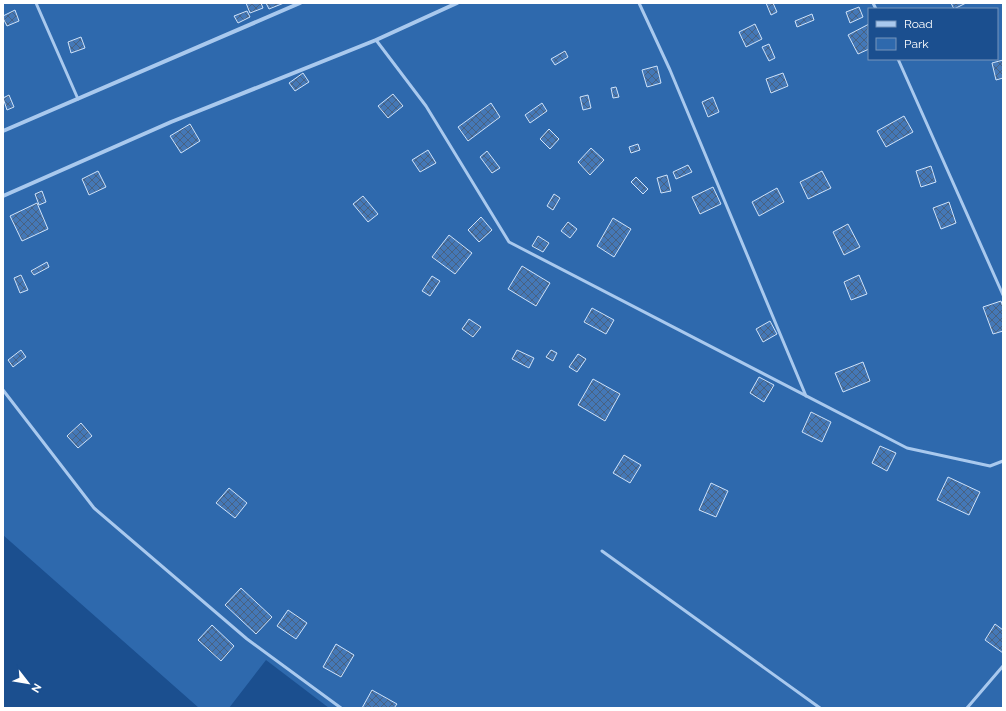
<svg xmlns="http://www.w3.org/2000/svg" width="1006" height="711" font-family="Raleway,sans-serif">
  <style>
    .green { fill: #2e69ad; fill-rule: evenodd }
    .building { fill: url(#building-cross-hatch); stroke: #cfe3fa }
    .lines { fill: none; stroke-linecap: round; stroke-linejoin: round }
    .service { stroke: #a9c9ee; stroke-width: 3 }
    .minor { stroke: #a9c9ee; stroke-width: 4 }
  </style>
  <defs>
    <pattern id="building-cross-hatch" width="8" height="8" patternUnits="userSpaceOnUse"><rect width="8" height="8" fill="#4478b7"/><path d="M0 0l8 8M0 8l8-8" fill="none" stroke="#486282"/></pattern>
  </defs>
  <rect width="100%" height="100%" fill="#1b4f8f"/>
  <!-- green -->
  <path class="green" d="M3 3H1003V708H329L266 660 229 708H199L3 535ZM869 9H997V59H869Z"/>
  <!-- building -->
  <g class="building">
    <path d="M246 3H261L263 8 250 13Z"/>
    <path d="M266 3H284L269 9Z"/>
    <path d="M766 3H773L777 12 771 15Z"/>
    <path d="M951 3H966L954 9Z"/>
    <path d="M859 7 863 17 850 23 846 12Z"/>
    <path d="M15 10 19 21 7 26 3 18V16Z"/>
    <path d="M247 11 250 17 238 23 234 16Z"/>
    <path d="M812 14 814 20 797 27 795 21Z"/>
    <path d="M755 24 762 39 746 47 739 32Z"/>
    <path d="M869 24V49L858 54 848 35Z"/>
    <path d="M81 37 85 48 71 53 68 42Z"/>
    <path d="M769 44 775 58 769 61 762 47Z"/>
    <path d="M565 51 568 57 555 65 551 59Z"/>
    <path d="M1003 60V78L996 80 992 63Z"/>
    <path d="M657 66 661 83 647 87 642 70Z"/>
    <path d="M303 73 309 82 295 91 289 83Z"/>
    <path d="M783 73 788 86 771 93 766 79Z"/>
    <path d="M616 87 619 97 613 98 611 88Z"/>
    <path d="M393 94 403 106 388 118 378 106Z"/>
    <path d="M9 95 14 107 7 110 3 98Z"/>
    <path d="M588 95 591 108 583 110 580 97Z"/>
    <path d="M713 97 719 112 708 117 702 102Z"/>
    <path d="M491 103 500 117 468 141 458 127Z"/>
    <path d="M542 103 547 111 530 123 525 115Z"/>
    <path d="M904 116 913 132 886 147 877 131Z"/>
    <path d="M190 124 200 141 181 153 170 136Z"/>
    <path d="M549 129 559 139 550 149 540 139Z"/>
    <path d="M638 144 640 150 631 153 629 147Z"/>
    <path d="M591 148 604 160 590 175 578 162Z"/>
    <path d="M428 150 436 163 420 172 412 160Z"/>
    <path d="M487 151 500 168 492 173 480 157Z"/>
    <path d="M688 165 692 172 676 179 673 172Z"/>
    <path d="M931 166 936 182 921 187 916 171Z"/>
    <path d="M98 171 106 187 89 195 82 179Z"/>
    <path d="M822 171 831 188 808 199 800 182Z"/>
    <path d="M667 175 671 191 661 193 657 178Z"/>
    <path d="M636 177 648 189 643 194 631 182Z"/>
    <path d="M713 187 721 204 700 214 692 197Z"/>
    <path d="M777 188 784 202 759 216 752 202Z"/>
    <path d="M42 191 46 202 39 205 35 194Z"/>
    <path d="M554 194 560 198 553 210 547 206Z"/>
    <path d="M363 196 378 214 368 222 353 204Z"/>
    <path d="M949 202 956 223 941 229 933 208Z"/>
    <path d="M37 203 48 229 22 241 10 216Z"/>
    <path d="M481 217 492 230 479 242 468 230Z"/>
    <path d="M613 218 631 229 614 257 597 246Z"/>
    <path d="M568 222 577 229 570 238 561 231Z"/>
    <path d="M848 224 860 247 844 255 833 232Z"/>
    <path d="M449 235 472 253 455 274 432 257Z"/>
    <path d="M538 236 549 243 543 252 532 246Z"/>
    <path d="M47 262 49 267 34 275 31 271Z"/>
    <path d="M522 266 550 283 536 306 508 289Z"/>
    <path d="M21 275 28 290 20 293 14 278Z"/>
    <path d="M859 275 867 294 851 300 844 282Z"/>
    <path d="M432 276 440 281 430 296 422 291Z"/>
    <path d="M1001 301 1003 307V331L993 334 983 307Z"/>
    <path d="M592 308 614 320 606 334 584 322Z"/>
    <path d="M469 319 481 327 473 337 462 329Z"/>
    <path d="M770 321 777 334 763 342 756 329Z"/>
    <path d="M21 350 26 357 13 367 8 360Z"/>
    <path d="M517 350 534 358 529 368 512 359Z"/>
    <path d="M551 350 557 353 553 361 546 357Z"/>
    <path d="M578 354 586 359 577 372 569 367Z"/>
    <path d="M863 362 870 381 843 392 835 373Z"/>
    <path d="M759 377 774 385 764 402 750 393Z"/>
    <path d="M593 379 620 394 605 421 578 405Z"/>
    <path d="M811 412 831 422 822 442 802 432Z"/>
    <path d="M81 423 92 436 78 448 67 436Z"/>
    <path d="M880 446 896 453 887 471 872 463Z"/>
    <path d="M624 455 641 465 630 483 613 473Z"/>
    <path d="M948 477 980 492 969 515 937 500Z"/>
    <path d="M711 483 728 491 716 517 699 510Z"/>
    <path d="M229 488 247 503 235 518 216 503Z"/>
    <path d="M241 588 272 617 256 634 225 605Z"/>
    <path d="M288 610 307 623 296 639 277 626Z"/>
    <path d="M995 624 1003 630V653L985 640Z"/>
    <path d="M212 625 234 646 221 661 198 640Z"/>
    <path d="M336 644 354 655 341 677 323 667Z"/>
    <path d="M372 690 397 704 394 708H362Z"/>
  </g>
  <g class="lines">
    <!-- service -->
    <g class="service">
      <path d="M36 3 78 99"/>
      <path d="M639 3 670 70 806 396"/>
      <path d="M873 3 876 9"/>
      <path d="M376 40 426 106 509 242 907 448 990 466 1003 461"/>
      <path d="M898 59 1003 295"/>
      <path d="M3 390 94 508 247 639 341 708"/>
      <path d="M602 551 820 708"/>
      <path d="M967 708 1003 666"/>
    </g>
    <!-- minor -->
    <g class="minor">
      <path d="M3 131 300 3"/>
      <path d="M3 196 171 122 376 40 457 3"/>
    </g>
  </g>
  <!-- border -->
  <rect width="1006" height="711" fill="none" stroke="#ffffff" stroke-width="8"/>
  <!-- legend -->
  <rect x="868" y="8" width="130" height="52" fill="#1b4f8f" stroke="#7695bc"/>
  <rect x="876" y="21" width="20" height="6" fill="#a9c9ee" stroke="#7695bc"/>
  <text x="904" y="28" font-size="12" fill="#ffffff">Road</text>
  <rect x="876" y="38" width="20" height="12" fill="#2e69ad" stroke="#7695bc"/>
  <text x="904" y="48" font-size="12" fill="#ffffff">Park</text>
  <!-- north arrow -->
  <g transform="translate(28 683) rotate(121)" stroke="#1b4f8f" stroke-width="3" paint-order="stroke">
  <path d="M0-3L7 15L0 10L-7 15Z" fill="#ffffff"/>
  <text y="-6" font-size="11" font-weight="bold" text-anchor="middle" fill="#ffffff">N</text>
  </g>
</svg>
